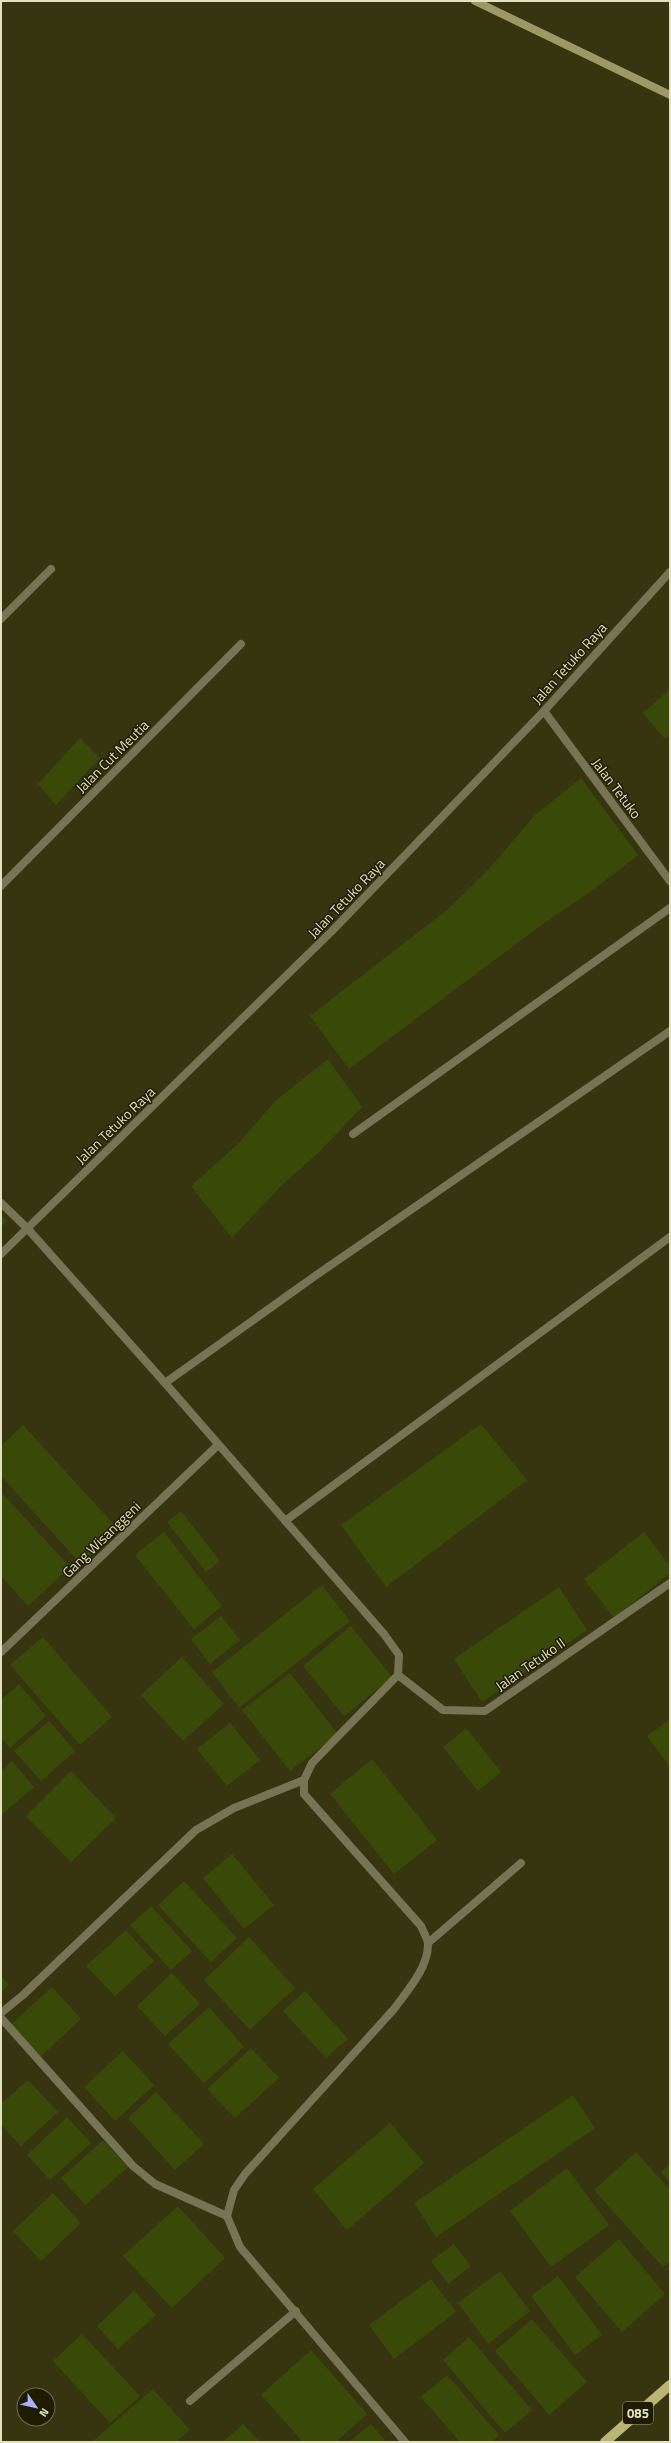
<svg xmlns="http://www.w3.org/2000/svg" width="671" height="2443" font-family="'Titillium Web',sans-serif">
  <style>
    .building { fill: #394a08 }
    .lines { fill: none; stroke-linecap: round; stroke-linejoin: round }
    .service { stroke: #777455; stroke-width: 8 }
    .minor { stroke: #777455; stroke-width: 8 }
    .secondary { stroke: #9d9967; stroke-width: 8 }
    .primary { stroke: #bbb574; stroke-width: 10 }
    .labels { text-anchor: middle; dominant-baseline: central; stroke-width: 3; stroke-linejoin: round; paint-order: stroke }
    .shield { fill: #1e1b01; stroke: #a9a687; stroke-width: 1 }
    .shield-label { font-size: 13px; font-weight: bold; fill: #e4e1c0 }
    .street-label { font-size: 14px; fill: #e4e1c0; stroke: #1e1b01 }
  </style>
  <rect width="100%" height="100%" fill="#373410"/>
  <!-- building -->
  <g class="building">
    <path d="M670 689V734L665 739 643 713Z"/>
    <path d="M80 738 100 758 56 805 38 784Z"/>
    <path d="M581 778 638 855 593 890 540 926 349 1069 310 1016 448 909 488 870 534 816Z"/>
    <path d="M328 1059 362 1107 320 1151 281 1186 232 1238 191 1186 239 1143 274 1102Z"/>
    <path d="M1 1216 7 1220 1 1228Z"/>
    <path d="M481 1424 527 1480 386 1587 341 1525Z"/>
    <path d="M23 1425 117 1528 80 1563 1 1476V1446Z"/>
    <path d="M1 1492 70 1567 28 1606 1 1576Z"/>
    <path d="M181 1511 220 1561 206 1572 167 1522Z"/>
    <path d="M164 1532 222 1606 194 1629 135 1555Z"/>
    <path d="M644 1532 670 1566V1573L614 1618 584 1579Z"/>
    <path d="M322 1585 350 1621 239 1708 212 1672Z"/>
    <path d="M559 1587 587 1630 482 1702 454 1659Z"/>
    <path d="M221 1616 240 1640 210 1664 191 1639Z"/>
    <path d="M351 1626 392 1677 344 1716 303 1666Z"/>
    <path d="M43 1637 112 1717 80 1745 10 1665Z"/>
    <path d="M182 1657 224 1704 183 1741 141 1695Z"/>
    <path d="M290 1673 338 1734 290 1771 242 1710Z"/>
    <path d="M19 1684 46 1716 10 1748 1 1738V1700Z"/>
    <path d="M670 1719V1767L647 1736Z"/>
    <path d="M49 1721 75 1751 41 1781 14 1751Z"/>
    <path d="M230 1723 260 1760 227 1786 197 1749Z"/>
    <path d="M466 1728 501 1772 478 1791 443 1747Z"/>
    <path d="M372 1759 437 1840 394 1874 330 1794Z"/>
    <path d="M12 1761 34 1787 1 1815V1771Z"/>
    <path d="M71 1771 116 1818 71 1862 26 1816Z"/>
    <path d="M232 1854 274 1905 244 1929 203 1878Z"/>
    <path d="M184 1881 237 1938 211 1962 158 1905Z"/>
    <path d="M151 1906 192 1951 171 1970 130 1925Z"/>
    <path d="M126 1930 154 1961 115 1996 86 1966Z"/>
    <path d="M249 1937 295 1988 250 2030 204 1980Z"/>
    <path d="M172 1973 200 2004 165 2036 137 2006Z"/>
    <path d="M1 1976 9 1985 1 1992Z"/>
    <path d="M52 1987 81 2019 39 2058 9 2026Z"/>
    <path d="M305 1991 348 2039 326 2058 283 2011Z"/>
    <path d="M209 2007 244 2047 204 2083 168 2044Z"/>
    <path d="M251 2048 279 2078 235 2118 207 2089Z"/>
    <path d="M123 2051 154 2085 115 2121 84 2087Z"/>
    <path d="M28 2080 58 2112 21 2146 1 2125V2104Z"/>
    <path d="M156 2092 204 2144 175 2170 128 2118Z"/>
    <path d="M573 2095 595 2128 436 2237 414 2203Z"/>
    <path d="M67 2117 91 2143 50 2180 27 2155Z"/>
    <path d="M390 2123 424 2163 347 2230 313 2189Z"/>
    <path d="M103 2140 128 2167 85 2205 61 2178Z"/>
    <path d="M636 2152 670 2190V2261L663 2267 594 2190Z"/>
    <path d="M670 2164V2182L661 2172Z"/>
    <path d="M567 2168 609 2225 551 2267 510 2211Z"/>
    <path d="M53 2193 81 2223 41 2261 13 2231Z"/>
    <path d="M178 2206 225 2258 172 2308 123 2256Z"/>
    <path d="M619 2239 665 2294 622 2332 575 2277Z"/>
    <path d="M454 2244 471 2266 448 2284 431 2261Z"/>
    <path d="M500 2271 530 2311 488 2344 458 2303Z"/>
    <path d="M558 2276 602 2335 575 2355 531 2296Z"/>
    <path d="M431 2279 456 2312 394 2359 369 2325Z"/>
    <path d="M134 2291 156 2315 118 2349 97 2326Z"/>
    <path d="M532 2319 587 2382 549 2415 495 2351Z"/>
    <path d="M82 2334 140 2396 110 2423 53 2361Z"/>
    <path d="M469 2337 532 2410 505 2433 443 2360Z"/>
    <path d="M311 2350 367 2414 336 2442H303L261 2395Z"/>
    <path d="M447 2375 499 2435 492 2442H460L421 2397Z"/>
    <path d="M153 2389 190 2430 176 2442H92Z"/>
    <path d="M243 2424 260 2442H223Z"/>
    <path d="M371 2424 386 2442H349Z"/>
  </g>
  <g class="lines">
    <!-- service -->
    <path class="service" d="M428 1943 521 1863"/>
    <!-- minor -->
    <g class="minor">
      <path d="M1 619 51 569"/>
      <path d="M544 711 670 881"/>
      <path d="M1 886 241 644"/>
      <path d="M353 1134 670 908"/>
      <path d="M1 1203 27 1228 165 1383 384 1634 399 1655 398 1675 312 1763 304 1780V1794L421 1926C423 1931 427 1938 428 1943 429 1967 407 1991 394 2009L245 2174 234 2190 227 2216 240 2247 405 2442"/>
      <path d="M1 1254 332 931 544 711 670 572"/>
      <path d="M165 1383 315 1276 670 1031"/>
      <path d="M285 1521 670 1237"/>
      <path d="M1 1652 218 1445"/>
      <path d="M398 1675 443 1710 485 1711 670 1583"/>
      <path d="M1 2013 23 1995 196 1830 234 1808 304 1780"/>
      <path d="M1 2018 133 2166 155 2184 227 2216"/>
      <path d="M190 2401 296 2311"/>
    </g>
    <!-- secondary -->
    <path class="secondary" d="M475 1 670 95"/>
    <!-- primary -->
    <path class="primary" d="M605 2442 670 2385"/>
  </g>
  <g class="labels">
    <!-- shield labels -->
    <rect class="shield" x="623" y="2402" width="30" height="22" rx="3"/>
    <g class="shield-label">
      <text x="638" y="2413">085</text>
    </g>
    <!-- street labels -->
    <g class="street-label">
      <text transform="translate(569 663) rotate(-48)">Jalan Tetuko Raya</text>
      <text transform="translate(112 756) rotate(-45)">Jalan Cut Meutia</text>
      <text transform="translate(617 788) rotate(53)">Jalan Tetuko</text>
      <text transform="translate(346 898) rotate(-46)">Jalan Tetuko Raya</text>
      <text transform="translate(115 1125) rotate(-44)">Jalan Tetuko Raya</text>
      <text transform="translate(101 1539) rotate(-44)">Gang Wisanggeni</text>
      <text transform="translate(530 1664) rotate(-35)">Jalan Tetuko II</text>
    </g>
  </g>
  <!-- border -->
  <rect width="671" height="2443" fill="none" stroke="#e4e1c0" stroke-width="4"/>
  <!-- north arrow -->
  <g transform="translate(36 2407) rotate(124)"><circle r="19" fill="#1e1b01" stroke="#6d6a4d"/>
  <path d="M0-3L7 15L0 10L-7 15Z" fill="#aeaefa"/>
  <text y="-6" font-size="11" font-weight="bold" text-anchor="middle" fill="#e4e1c0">N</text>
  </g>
</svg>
